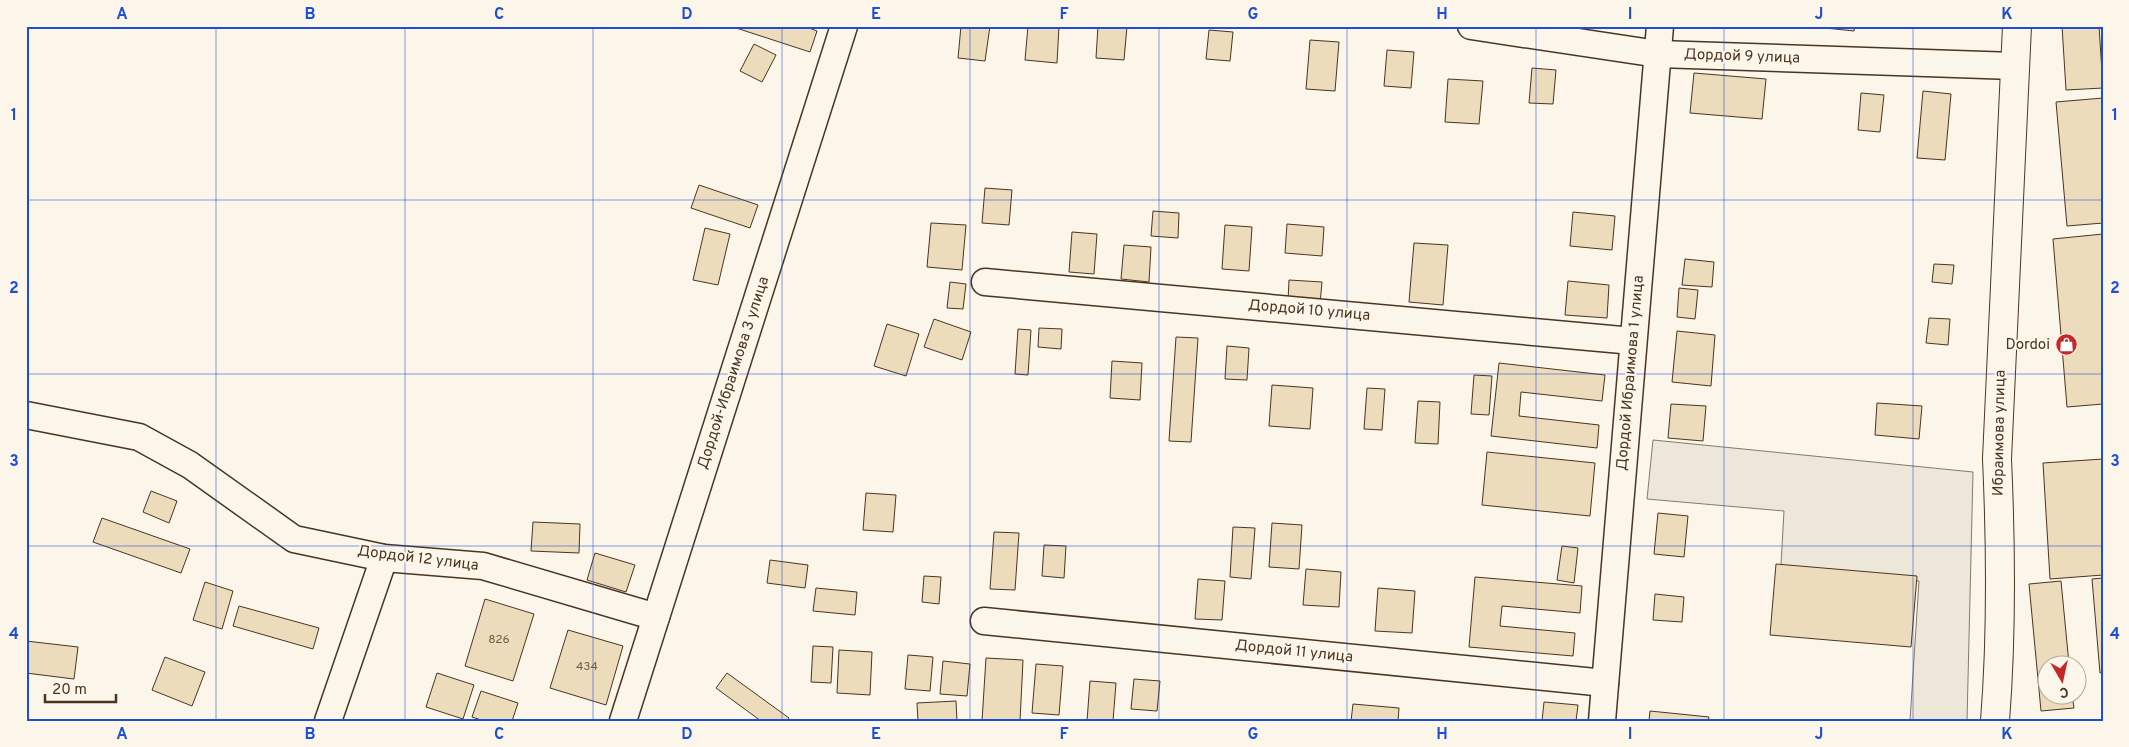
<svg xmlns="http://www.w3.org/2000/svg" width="2129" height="747" font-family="Overpass,sans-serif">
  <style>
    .parking { fill: #ede7d9; stroke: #887966 }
    .building { fill: #ecdcbc; stroke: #4a3520 }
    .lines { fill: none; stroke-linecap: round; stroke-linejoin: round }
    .minor-casing { stroke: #4a3520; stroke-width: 29 }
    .major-casing { stroke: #4a3520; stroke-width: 30 }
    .minor { stroke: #fbf6e9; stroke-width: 26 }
    .major { stroke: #fbf6e9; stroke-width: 28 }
    .grid { fill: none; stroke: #1d4ed8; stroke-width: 1; stroke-opacity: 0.55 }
    .labels { text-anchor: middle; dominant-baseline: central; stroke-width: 4; stroke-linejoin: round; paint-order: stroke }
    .number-label { font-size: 12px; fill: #725f47 }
    .street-label { font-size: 15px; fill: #4a3520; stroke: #fbf6e9 }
    .poi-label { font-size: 15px; fill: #4a3520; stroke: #fbf6e9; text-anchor: end }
    .neatline { fill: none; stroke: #1d4ed8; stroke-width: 2 }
    .grid-label { font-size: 16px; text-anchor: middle; font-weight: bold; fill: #1d4ed8 }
  </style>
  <rect width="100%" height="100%" fill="#fbf6e9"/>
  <!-- parking -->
  <path class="parking" d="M1653 440 1973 472 1967 721H1910L1919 581 1781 565 1784 511 1647 499Z"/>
  <!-- building -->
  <g class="building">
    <path d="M730 26H804L817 31 810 52Z"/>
    <path d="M961 26H990L985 61 958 58Z"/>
    <path d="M1028 26H1059L1057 63 1025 60Z"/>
    <path d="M1098 26H1127L1124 60 1096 58Z"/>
    <path d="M1806 26H1855L1854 31Z"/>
    <path d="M2062 26H2099L2103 88 2066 90Z"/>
    <path d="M1209 30 1233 32 1230 61 1206 59Z"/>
    <path d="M1310 40 1339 42 1335 91 1306 89Z"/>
    <path d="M754 44 776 55 762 82 740 71Z"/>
    <path d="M1387 50 1414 52 1411 88 1384 86Z"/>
    <path d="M1532 68 1556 70 1553 104 1529 103Z"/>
    <path d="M1694 73 1766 79 1762 119 1690 113Z"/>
    <path d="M1448 79 1483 81 1479 124 1445 122Z"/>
    <path d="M1923 91 1951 94 1945 160 1917 158Z"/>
    <path d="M1861 93 1884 95 1880 132 1858 130Z"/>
    <path d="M2103 98V223L2067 226 2056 102Z"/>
    <path d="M699 185 758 205 750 228 691 208Z"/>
    <path d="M985 188 1012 190 1009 225 982 223Z"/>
    <path d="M1153 211 1179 213 1178 238 1151 236Z"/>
    <path d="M1573 212 1615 216 1612 250 1570 246Z"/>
    <path d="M931 223 966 225 962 270 927 267Z"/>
    <path d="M1287 224 1324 227 1322 256 1285 253Z"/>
    <path d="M1225 225 1252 227 1249 271 1222 269Z"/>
    <path d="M705 228 730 234 718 285 693 280Z"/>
    <path d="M1072 232 1097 234 1094 274 1069 272Z"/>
    <path d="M2103 234V404L2067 407 2053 239Z"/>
    <path d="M1414 243 1448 245 1443 305 1409 302Z"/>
    <path d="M1124 245 1151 247 1149 282 1121 279Z"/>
    <path d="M1685 259 1714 262 1712 287 1682 285Z"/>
    <path d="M1934 264 1954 265 1952 284 1932 282Z"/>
    <path d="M1289 280 1322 282 1320 304 1288 301Z"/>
    <path d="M1568 281 1609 285 1607 318 1565 315Z"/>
    <path d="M950 282 966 284 963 309 947 308Z"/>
    <path d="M1679 288 1698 290 1695 319 1677 317Z"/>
    <path d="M1929 318 1950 319 1948 345 1926 343Z"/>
    <path d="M934 319 971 332 962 360 924 347Z"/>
    <path d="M887 324 919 334 906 376 874 366Z"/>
    <path d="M1039 328 1062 329 1061 349 1038 347Z"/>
    <path d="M1018 329 1031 330 1028 375 1015 374Z"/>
    <path d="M1677 331 1715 335 1711 386 1672 382Z"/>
    <path d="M1176 337 1198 338 1191 442 1169 441Z"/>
    <path d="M1227 346 1249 348 1247 380 1225 379Z"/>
    <path d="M1112 361 1142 363 1140 400 1110 398Z"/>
    <path d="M1499 363 1605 375 1602 401 1521 392 1519 416 1599 425 1597 448 1491 436Z"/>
    <path d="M1474 375 1492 376 1489 415 1471 414Z"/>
    <path d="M1272 385 1313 388 1310 429 1269 426Z"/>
    <path d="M1367 388 1385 389 1382 430 1364 429Z"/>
    <path d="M1418 401 1440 402 1438 444 1415 443Z"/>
    <path d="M1877 403 1922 406 1919 439 1875 435Z"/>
    <path d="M1671 404 1706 406 1703 441 1668 438Z"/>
    <path d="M1487 452 1595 463 1590 516 1482 505Z"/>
    <path d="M2103 459V575L2050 579 2043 463Z"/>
    <path d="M151 491 177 501 169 523 143 512Z"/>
    <path d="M866 493 896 495 893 532 863 530Z"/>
    <path d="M1658 513 1688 516 1684 557 1654 554Z"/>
    <path d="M102 518 190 549 181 573 93 542Z"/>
    <path d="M533 522 580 524 579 553 531 551Z"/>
    <path d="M1272 523 1302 525 1299 569 1269 567Z"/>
    <path d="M1233 527 1255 528 1251 579 1230 577Z"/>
    <path d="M994 532 1019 533 1015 590 990 589Z"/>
    <path d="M1044 545 1066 546 1064 578 1042 576Z"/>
    <path d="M1562 546 1578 548 1574 583 1557 580Z"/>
    <path d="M595 553 635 565 626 592 587 580Z"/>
    <path d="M770 560 808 565 805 588 767 583Z"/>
    <path d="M1776 564 1917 576 1911 647 1770 635Z"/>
    <path d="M1306 569 1341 572 1339 607 1303 605Z"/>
    <path d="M924 576 941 577 939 604 922 602Z"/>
    <path d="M1475 577 1582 586 1580 613 1502 606 1500 626 1575 633 1573 656 1469 647Z"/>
    <path d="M2103 578V672L2100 673 2092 579Z"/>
    <path d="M1198 579 1225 581 1222 620 1195 619Z"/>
    <path d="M2061 581 2069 664H2046V694H2072L2074 708 2041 711 2029 584Z"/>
    <path d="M205 582 233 591 222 629 193 620Z"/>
    <path d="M816 588 857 592 855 615 813 611Z"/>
    <path d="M1378 588 1415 591 1412 633 1375 631Z"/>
    <path d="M1655 594 1684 597 1682 622 1653 620Z"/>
    <path d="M485 599 534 614 513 681 465 666Z"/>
    <path d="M239 606 319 628 313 649 233 626Z"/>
    <path d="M568 630 623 646 606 705 550 688Z"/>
    <path d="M26 641 78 647 74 679 26 673Z"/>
    <path d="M813 646 833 647 831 683 811 682Z"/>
    <path d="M839 650 872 652 870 695 837 693Z"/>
    <path d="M908 655 933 657 930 691 905 689Z"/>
    <path d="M165 657 205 672 192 706 152 690Z"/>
    <path d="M986 658 1023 660 1020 721H982Z"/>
    <path d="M943 661 970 664 967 696 940 694Z"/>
    <path d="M1036 664 1063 666 1059 715 1032 713Z"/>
    <path d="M437 673 474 685 463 719 426 707Z"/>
    <path d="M727 673 789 718 787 721H761L716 688Z"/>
    <path d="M1134 679 1160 681 1157 711 1131 709Z"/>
    <path d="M1090 681 1116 683 1113 721H1087Z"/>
    <path d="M481 691 518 703 512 721H484L472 717Z"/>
    <path d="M956 701 957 721H918L917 703Z"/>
    <path d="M1544 702 1578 705 1576 721H1542Z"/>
    <path d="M1353 704 1399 708 1398 721H1351Z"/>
    <path d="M1650 711 1709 717 1708 721H1649Z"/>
  </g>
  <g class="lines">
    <defs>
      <g id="minor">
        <path d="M1471 26 1658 54 2014 66"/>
        <path d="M985 282 1633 341"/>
        <path d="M26 415 139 437 190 465 294 539 384 558 483 566 656 617"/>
        <path d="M984 621 1605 683"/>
        <path d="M328 721 384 558"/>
        <path d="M623 721 844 26"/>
        <path d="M1602 721 1660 26"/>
      </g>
      <path id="major" d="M1995 721C2002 633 2001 547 1997 459L2017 26"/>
    </defs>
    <!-- minor casing -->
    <use href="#minor" class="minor-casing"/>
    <!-- major casing -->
    <use href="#major" class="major-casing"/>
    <!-- minor -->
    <use href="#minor" class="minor"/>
    <!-- major -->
    <use href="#major" class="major"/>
  </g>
  <!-- grid -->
  <path class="grid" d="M216 26V721M405 26V721M593 26V721M782 26V721M970 26V721M1159 26V721M1347 26V721M1536 26V721M1724 26V721M1913 26V721M26 200H2103M26 374H2103M26 546H2103"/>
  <!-- icons -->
  <defs>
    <symbol id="shop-disc" viewBox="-11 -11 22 22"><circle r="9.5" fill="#c62828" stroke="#fbf6e9"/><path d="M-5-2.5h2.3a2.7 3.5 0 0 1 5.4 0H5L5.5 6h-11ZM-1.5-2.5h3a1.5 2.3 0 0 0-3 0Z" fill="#fff"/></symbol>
  </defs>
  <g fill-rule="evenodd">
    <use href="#shop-disc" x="2054" y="332" width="25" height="25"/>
  </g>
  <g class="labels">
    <!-- number labels -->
    <g class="number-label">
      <text x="499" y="640">826</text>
      <text x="587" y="667">434</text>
    </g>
    <!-- street labels -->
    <g class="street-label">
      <text transform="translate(1742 57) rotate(2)">Дордой 9 улица</text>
      <text transform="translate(1309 311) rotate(5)">Дордой 10 улица</text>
      <text transform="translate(734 373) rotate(-72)">Дордой-Ибраимова 3 улица</text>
      <text transform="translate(1631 373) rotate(-85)">Дордой Ибраимова 1 улица</text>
      <text transform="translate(2000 433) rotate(-89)">Ибраимова улица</text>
      <text transform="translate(418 559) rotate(7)">Дордой 12 улица</text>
      <text transform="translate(1294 652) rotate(6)">Дордой 11 улица</text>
    </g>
    <!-- poi labels -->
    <g class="poi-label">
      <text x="2050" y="345">Dordoi</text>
    </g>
  </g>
  <!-- border -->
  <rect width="2129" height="747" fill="none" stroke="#fbf6e9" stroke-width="55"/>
  <!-- north arrow -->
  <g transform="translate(2062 680) rotate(171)"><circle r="24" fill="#fbf6e9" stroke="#b4a999"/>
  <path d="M0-4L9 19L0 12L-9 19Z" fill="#c62828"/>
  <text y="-8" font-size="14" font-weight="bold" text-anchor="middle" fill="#4a3520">С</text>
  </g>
  <!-- scale -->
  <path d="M45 694v8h71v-8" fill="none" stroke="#4a3520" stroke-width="2.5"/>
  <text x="52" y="694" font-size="15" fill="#4a3520" stroke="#fbf6e9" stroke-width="4" paint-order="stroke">20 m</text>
  <rect x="28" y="28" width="2074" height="692" class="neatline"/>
  <g class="grid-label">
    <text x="122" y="19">A</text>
    <text x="310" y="19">B</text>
    <text x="499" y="19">C</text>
    <text x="687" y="19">D</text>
    <text x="876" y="19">E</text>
    <text x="1064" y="19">F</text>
    <text x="1253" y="19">G</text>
    <text x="1442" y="19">H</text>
    <text x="1630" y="19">I</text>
    <text x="1819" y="19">J</text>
    <text x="2007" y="19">K</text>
    <text x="14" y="120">1</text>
    <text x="2115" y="120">1</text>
    <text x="14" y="293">2</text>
    <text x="2115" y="293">2</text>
    <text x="14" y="466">3</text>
    <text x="2115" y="466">3</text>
    <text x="14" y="639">4</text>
    <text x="2115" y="639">4</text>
    <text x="122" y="739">A</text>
    <text x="310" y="739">B</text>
    <text x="499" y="739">C</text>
    <text x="687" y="739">D</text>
    <text x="876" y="739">E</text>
    <text x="1064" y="739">F</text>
    <text x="1253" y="739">G</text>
    <text x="1442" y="739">H</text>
    <text x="1630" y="739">I</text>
    <text x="1819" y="739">J</text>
    <text x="2007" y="739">K</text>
  </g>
</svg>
